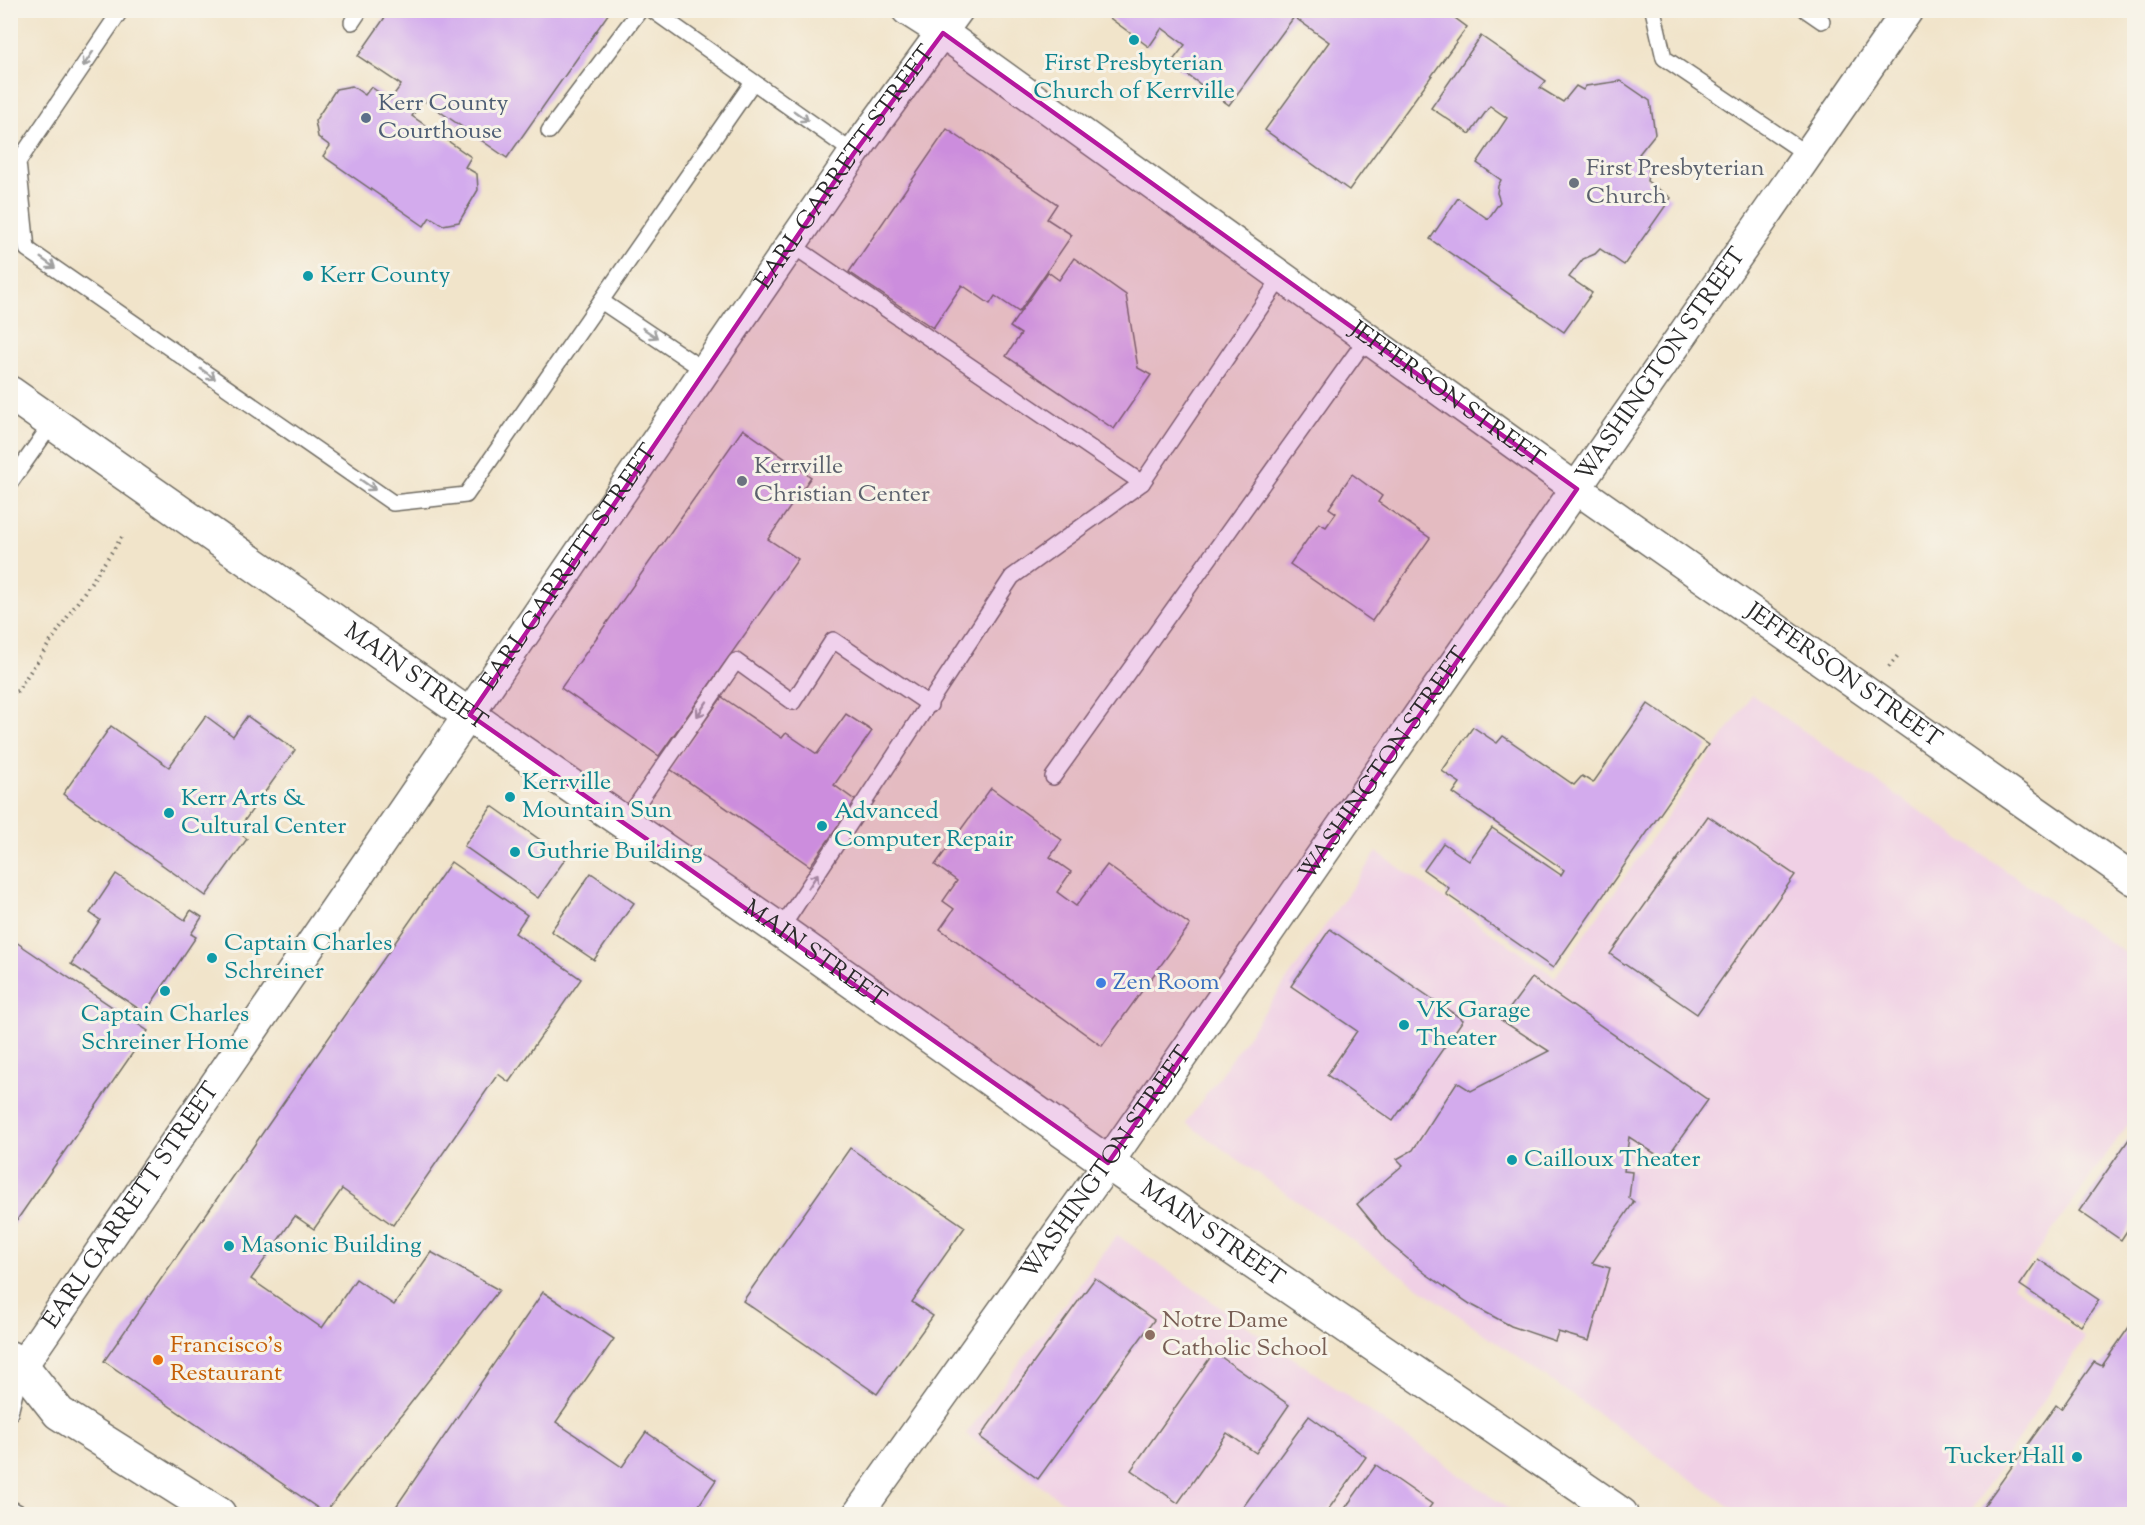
<svg xmlns="http://www.w3.org/2000/svg" width="2145" height="1525" font-family="'Sorts Mill Goudy',serif">
  <style>
    .built { fill: #f0d0e5 }
    .building { fill: #d3abed }
    .lines { fill: none; stroke-linecap: round; stroke-linejoin: round }
    .service-casing { stroke: #706c63; stroke-width: 18 }
    .minor-casing { stroke: #706c63; stroke-width: 33 }
    .tertiary-casing { stroke: #706c63; stroke-width: 36 }
    .secondary-casing { stroke: #706c63; stroke-width: 36 }
    .path { stroke: #706c63; stroke-width: 4; stroke-dasharray: 1.5 4.5; stroke-linecap: butt }
    .service { stroke: #fff; stroke-width: 15 }
    .minor { stroke: #fff; stroke-width: 30 }
    .tertiary { stroke: #fff; stroke-width: 33 }
    .secondary { stroke: #fff; stroke-width: 33 }
    .oneway { stroke: #a0a0a0 }
    .marked { fill: #b5179e; fill-opacity: 0.2; stroke: #b5179e; stroke-width: 4.5; stroke-linejoin: round }
    .culture-dot { fill: #0f9aa8; stroke: #f7f3e8; stroke-width: 2 }
    .service-dot { fill: #5c6f8a; stroke: #f7f3e8; stroke-width: 2 }
    .worship-dot { fill: #6b7280; stroke: #f7f3e8; stroke-width: 2 }
    .shop-dot { fill: #3f7fe0; stroke: #f7f3e8; stroke-width: 2 }
    .education-dot { fill: #8d6e63; stroke: #f7f3e8; stroke-width: 2 }
    .food-dot { fill: #e8710a; stroke: #f7f3e8; stroke-width: 2 }
    .labels { text-anchor: middle; dominant-baseline: central; stroke-width: 6; stroke-linejoin: round; paint-order: stroke }
    .culture-label { font-size: 24px; fill: #0d838f; stroke: #f7f3e8; text-anchor: start }
    .service-label { font-size: 24px; fill: #4e5e75; stroke: #f7f3e8; text-anchor: start }
    .street-label { font-size: 24px; fill: #2b2b2b; stroke: #f7f3e8 }
    .worship-label { font-size: 24px; fill: #5b616d; stroke: #f7f3e8; text-anchor: start }
    .shop-label { font-size: 24px; fill: #366cbe; stroke: #f7f3e8; text-anchor: start }
    .education-label { font-size: 24px; fill: #785e54; stroke: #f7f3e8; text-anchor: start }
    .food-label { font-size: 24px; fill: #c56008; stroke: #f7f3e8; text-anchor: start }
  </style>
  <rect width="100%" height="100%" fill="#f7f3e8"/>
  <filter id="ink" filterUnits="userSpaceOnUse"><feTurbulence type="fractalNoise" baseFrequency=".0167" numOctaves="2"/><feDisplacementMap in="SourceGraphic" scale="12" xChannelSelector="R" yChannelSelector="G"/><feConvolveMatrix kernelMatrix="1 2 1 2 8 2 1 2 1" color-interpolation-filters="sRGB"/></filter>
  <filter id="wash" filterUnits="userSpaceOnUse"><feTurbulence type="fractalNoise" baseFrequency=".008" numOctaves="4" result="noise"/><feDisplacementMap in="SourceGraphic" scale="24" xChannelSelector="R" yChannelSelector="G"/><feGaussianBlur stdDeviation="1.35" result="paint"/><feColorMatrix in="noise" values="0 0 0 0 0 0 0 0 0 0 0 0 0 0 0 0 0 1.4 0 .05"/><feComposite in="paint" operator="in"/></filter>
  <g filter="url(#wash)">
    <rect width="100%" height="100%" fill="#f1e4ca"/>
    <!-- built -->
    <g class="built">
      <path d="M1752 695 2134 959V1116L2013 1286 2085 1338 1969 1514H1740L1186 1123 1377 852 1555 977Z"/>
      <path d="M1117 1235 1516 1514H1081L966 1434Z"/>
    </g>
    <g id="blocks">
      <!-- building -->
      <g class="building">
        <path d="M390 10H611L507 158 423 100 412 116 471 157 465 167 477 174 478 190 459 222 443 225 430 217 424 226 323 156 330 146 318 137 315 121 336 89 352 86 365 95 371 87 390 100 401 85 358 56Z"/>
        <path d="M1099 10H1444L1467 27 1349 190 1265 130 1329 42 1294 17 1229 105 1171 63 1185 45 1162 28 1149 47Z"/>
        <path d="M1481 36 1546 81 1540 88 1563 102 1576 86 1583 90 1586 86 1621 81 1650 101 1655 134 1639 154 1646 160 1649 168 1647 181 1671 198 1624 265 1600 249 1595 254 1583 259 1569 277 1592 293 1564 332 1430 239 1458 198 1488 219 1500 202 1497 193 1498 186 1501 180 1477 163 1507 118 1490 106 1470 134 1431 108Z"/>
        <path d="M947 129 1057 204 1047 219 1072 235 1019 312 995 296 990 304 962 285 933 328 849 272Z"/>
        <path d="M1074 258 1126 295 1138 368 1151 375 1114 429 1006 356 1021 334 1010 327 1048 272 1059 280Z"/>
        <path d="M743 429 811 477 768 539 798 559 659 756 561 688Z"/>
        <path d="M1352 474 1382 496 1378 502 1430 538 1372 621 1290 564 1319 523 1326 527 1336 513 1329 508Z"/>
        <path d="M722 697 782 738 786 733 817 754 846 714 872 731 834 785 856 801 810 866 670 769Z"/>
        <path d="M1648 704 1708 745 1553 968 1446 894 1449 888 1424 870 1443 843 1469 861 1492 828 1561 875 1564 870 1453 793 1460 783 1442 771 1473 727 1497 743 1503 736 1574 785 1582 776 1593 783Z"/>
        <path d="M206 716 233 736 247 716 295 750 237 831 247 839 206 896 63 794 111 726 169 767Z"/>
        <path d="M991 788 1062 840 1050 857 1071 872 1057 892 1076 906 1107 865 1190 925 1102 1046 940 929 954 909 943 901 957 881 935 865Z"/>
        <path d="M492 806 566 858 538 898 464 846Z"/>
        <path d="M1708 816 1795 875 1697 1014 1610 954Z"/>
        <path d="M451 862 527 915 515 933 581 979 509 1082 498 1074 393 1225 342 1189 314 1229 295 1216 251 1279 322 1328 356 1279 394 1305 431 1252 499 1290 325 1513 104 1361Z"/>
        <path d="M591 873 634 903 594 960 551 931Z"/>
        <path d="M116 874 185 920 191 910 202 917 191 934 196 937 145 1013 71 964 100 920 90 913Z"/>
        <path d="M1330 929 1463 1020 1393 1121 1327 1075 1357 1031 1291 986Z"/>
        <path d="M10 938 148 1031 10 1230Z"/>
        <path d="M1532 978 1708 1100 1665 1160 1629 1137 1624 1171 1632 1172 1629 1198 1634 1202 1592 1263 1610 1268 1589 1341 1558 1332 1555 1341 1511 1326 1470 1304 1426 1274 1390 1244 1357 1204 1403 1165 1397 1159 1413 1150 1457 1082 1471 1091 1549 1051 1501 1020Z"/>
        <path d="M2134 1132V1220L2121 1240 2079 1211Z"/>
        <path d="M850 1148 965 1227 912 1302 933 1316 877 1394 743 1301Z"/>
        <path d="M2038 1259 2099 1300 2081 1326 2020 1285Z"/>
        <path d="M1095 1278 1154 1320 1038 1479 980 1437Z"/>
        <path d="M543 1292 614 1339 556 1422 622 1467 646 1432 716 1480 693 1514H391Z"/>
        <path d="M2134 1320V1505L2128 1514H1978L2056 1405 2061 1409 2094 1362 2102 1366Z"/>
        <path d="M1214 1352 1289 1405 1256 1453 1227 1433 1178 1503 1131 1470Z"/>
        <path d="M1309 1416 1366 1457 1325 1514H1238Z"/>
        <path d="M1376 1465 1432 1504 1425 1514H1341Z"/>
      </g>
    </g>
  </g>
  <g filter="url(#ink)">
    <use href="#blocks" fill-opacity="0" stroke="#706c63" stroke-width="1.5"/>
    <g class="lines">
      <defs>
        <g id="service">
          <path d="M121 10 18 162 27 249 393 503 466 495 753 82"/>
          <path d="M652 10 854 153"/>
          <path d="M1653 10 1664 58 1808 155"/>
          <path d="M1806 10 1822 21"/>
          <path d="M352 22 360 10"/>
          <path d="M549 131 640 10"/>
          <path d="M792 245 1142 483"/>
          <path d="M601 301 705 371"/>
          <path d="M10 483 53 422"/>
          <path d="M1053 777 1367 338"/>
          <path d="M624 823 736 661 793 702 833 640 930 705"/>
          <path d="M780 930 1012 577 1142 483 1282 276"/>
          <path d="M10 1413 21 1368"/>
          <path d="M10 1508 21 1514"/>
        </g>
        <g id="minor">
          <path id="s1" d="M907 10 943 33 1577 489 2134 880"/>
          <path id="s2" d="M22 1366 854 153 958 10"/>
          <path id="s3" d="M858 1514 1108 1163 1908 10"/>
        </g>
        <path id="tertiary" d="M10 1358 22 1366 59 1413 219 1514"/>
        <g id="secondary">
          <path id="s4" d="M10 393 510 744 780 930 1108 1163 1621 1514"/>
        </g>
      </defs>
      <!-- service casing -->
      <use href="#service" class="service-casing"/>
      <!-- minor casing -->
      <use href="#minor" class="minor-casing"/>
      <!-- tertiary casing -->
      <use href="#tertiary" class="tertiary-casing"/>
      <!-- secondary casing -->
      <use href="#secondary" class="secondary-casing"/>
      <!-- path -->
      <g class="path">
        <path d="M1889 667 1899 654"/>
        <path d="M10 693 17 691 124 534"/>
        <path d="M10 792 15 786"/>
      </g>
      <!-- service -->
      <use href="#service" class="service"/>
      <!-- minor -->
      <use href="#minor" class="minor"/>
      <!-- tertiary -->
      <use href="#tertiary" class="tertiary"/>
      <!-- secondary -->
      <use href="#secondary" class="secondary"/>
    </g>
    <!-- one-way arrows -->
    <defs><path id="oneway-shaft" d="M-6 0H5M1.5-3L5.5 0L1.5 3" fill="none" stroke-width="1.6" stroke-linecap="round" stroke-linejoin="round" transform="scale(1.5)"/></defs>
    <g class="oneway">
      <use href="#oneway-shaft" transform="translate(88 59) rotate(124)"/>
      <use href="#oneway-shaft" transform="translate(801 116) rotate(35)"/>
      <use href="#oneway-shaft" transform="translate(48 263) rotate(35)"/>
      <use href="#oneway-shaft" transform="translate(650 333) rotate(34)"/>
      <use href="#oneway-shaft" transform="translate(208 374) rotate(35)"/>
      <use href="#oneway-shaft" transform="translate(368 485) rotate(35)"/>
      <use href="#oneway-shaft" transform="translate(702 709) rotate(124)"/>
      <use href="#oneway-shaft" transform="translate(813 881) rotate(-57)"/>
    </g>
  </g>
  <!-- marked area -->
  <path class="marked" d="M943 33 1577 489 1108 1163 470 715 854 153Z"/>
  <!-- markers -->
  <g class="culture-dot">
    <circle cx="1134" cy="40" r="6"/>
    <circle cx="308" cy="276" r="6"/>
    <circle cx="510" cy="797" r="6"/>
    <circle cx="169" cy="813" r="6"/>
    <circle cx="822" cy="826" r="6"/>
    <circle cx="515" cy="852" r="6"/>
    <circle cx="212" cy="958" r="6"/>
    <circle cx="165" cy="991" r="6"/>
    <circle cx="1404" cy="1025" r="6"/>
    <circle cx="1512" cy="1160" r="6"/>
    <circle cx="229" cy="1246" r="6"/>
    <circle cx="2077" cy="1457" r="6"/>
  </g>
  <circle class="service-dot" cx="366" cy="118" r="6"/>
  <g class="worship-dot">
    <circle cx="1574" cy="183" r="6"/>
    <circle cx="742" cy="481" r="6"/>
  </g>
  <circle class="shop-dot" cx="1101" cy="983" r="6"/>
  <circle class="education-dot" cx="1150" cy="1335" r="6"/>
  <circle class="food-dot" cx="158" cy="1360" r="6"/>
  <g class="labels">
    <!-- culture labels -->
    <g class="culture-label">
      <text x="1134" y="64" text-anchor="middle">First Presbyterian<tspan x="1134" dy="28">Church of Kerrville</tspan></text>
      <text x="320" y="276">Kerr County</text>
      <text x="522" y="783">Kerrville<tspan x="522" dy="28">Mountain Sun</tspan></text>
      <text x="181" y="799">Kerr Arts &amp;<tspan x="181" dy="28">Cultural Center</tspan></text>
      <text x="834" y="812">Advanced<tspan x="834" dy="28">Computer Repair</tspan></text>
      <text x="527" y="852">Guthrie Building</text>
      <text x="224" y="944">Captain Charles<tspan x="224" dy="28">Schreiner</tspan></text>
      <text x="1416" y="1011">VK Garage<tspan x="1416" dy="28">Theater</tspan></text>
      <text x="165" y="1015" text-anchor="middle">Captain Charles<tspan x="165" dy="28">Schreiner Home</tspan></text>
      <text x="1524" y="1160">Cailloux Theater</text>
      <text x="241" y="1246">Masonic Building</text>
      <text x="2065" y="1457" text-anchor="end">Tucker Hall</text>
    </g>
    <!-- service labels -->
    <g class="service-label">
      <text x="378" y="104">Kerr County<tspan x="378" dy="28">Courthouse</tspan></text>
    </g>
    <!-- street labels -->
    <g class="street-label">
      <text stroke="none"><textPath href="#s2" startOffset="1454">EARL GARRETT STREET</textPath></text>
      <text stroke="none"><textPath href="#s3" startOffset="1402">WASHINGTON STREET</textPath></text>
      <text stroke="none"><textPath href="#s1" startOffset="663">JEFFERSON STREET</textPath></text>
      <text stroke="none"><textPath href="#s2" startOffset="968">EARL GARRETT STREET</textPath></text>
      <text stroke="none"><textPath href="#s1" startOffset="1149">JEFFERSON STREET</textPath></text>
      <text stroke="none"><textPath href="#s4" startOffset="495">MAIN STREET</textPath></text>
      <text stroke="none"><textPath href="#s3" startOffset="916">WASHINGTON STREET</textPath></text>
      <text stroke="none"><textPath href="#s4" startOffset="981">MAIN STREET</textPath></text>
      <text stroke="none"><textPath href="#s3" startOffset="430">WASHINGTON STREET</textPath></text>
      <text stroke="none"><textPath href="#s2" startOffset="194">EARL GARRETT STREET</textPath></text>
      <text stroke="none"><textPath href="#s4" startOffset="1467">MAIN STREET</textPath></text>
    </g>
    <!-- worship labels -->
    <g class="worship-label">
      <text x="1586" y="169">First Presbyterian<tspan x="1586" dy="28">Church</tspan></text>
      <text x="754" y="467">Kerrville<tspan x="754" dy="28">Christian Center</tspan></text>
    </g>
    <!-- shop labels -->
    <g class="shop-label">
      <text x="1113" y="983">Zen Room</text>
    </g>
    <!-- education labels -->
    <g class="education-label">
      <text x="1162" y="1321">Notre Dame<tspan x="1162" dy="28">Catholic School</tspan></text>
    </g>
    <!-- food labels -->
    <g class="food-label">
      <text x="170" y="1346">Francisco's<tspan x="170" dy="28">Restaurant</tspan></text>
    </g>
  </g>
  <!-- margin -->
  <rect width="2145" height="1525" fill="none" stroke="#f7f3e8" stroke-width="36"/>
</svg>
